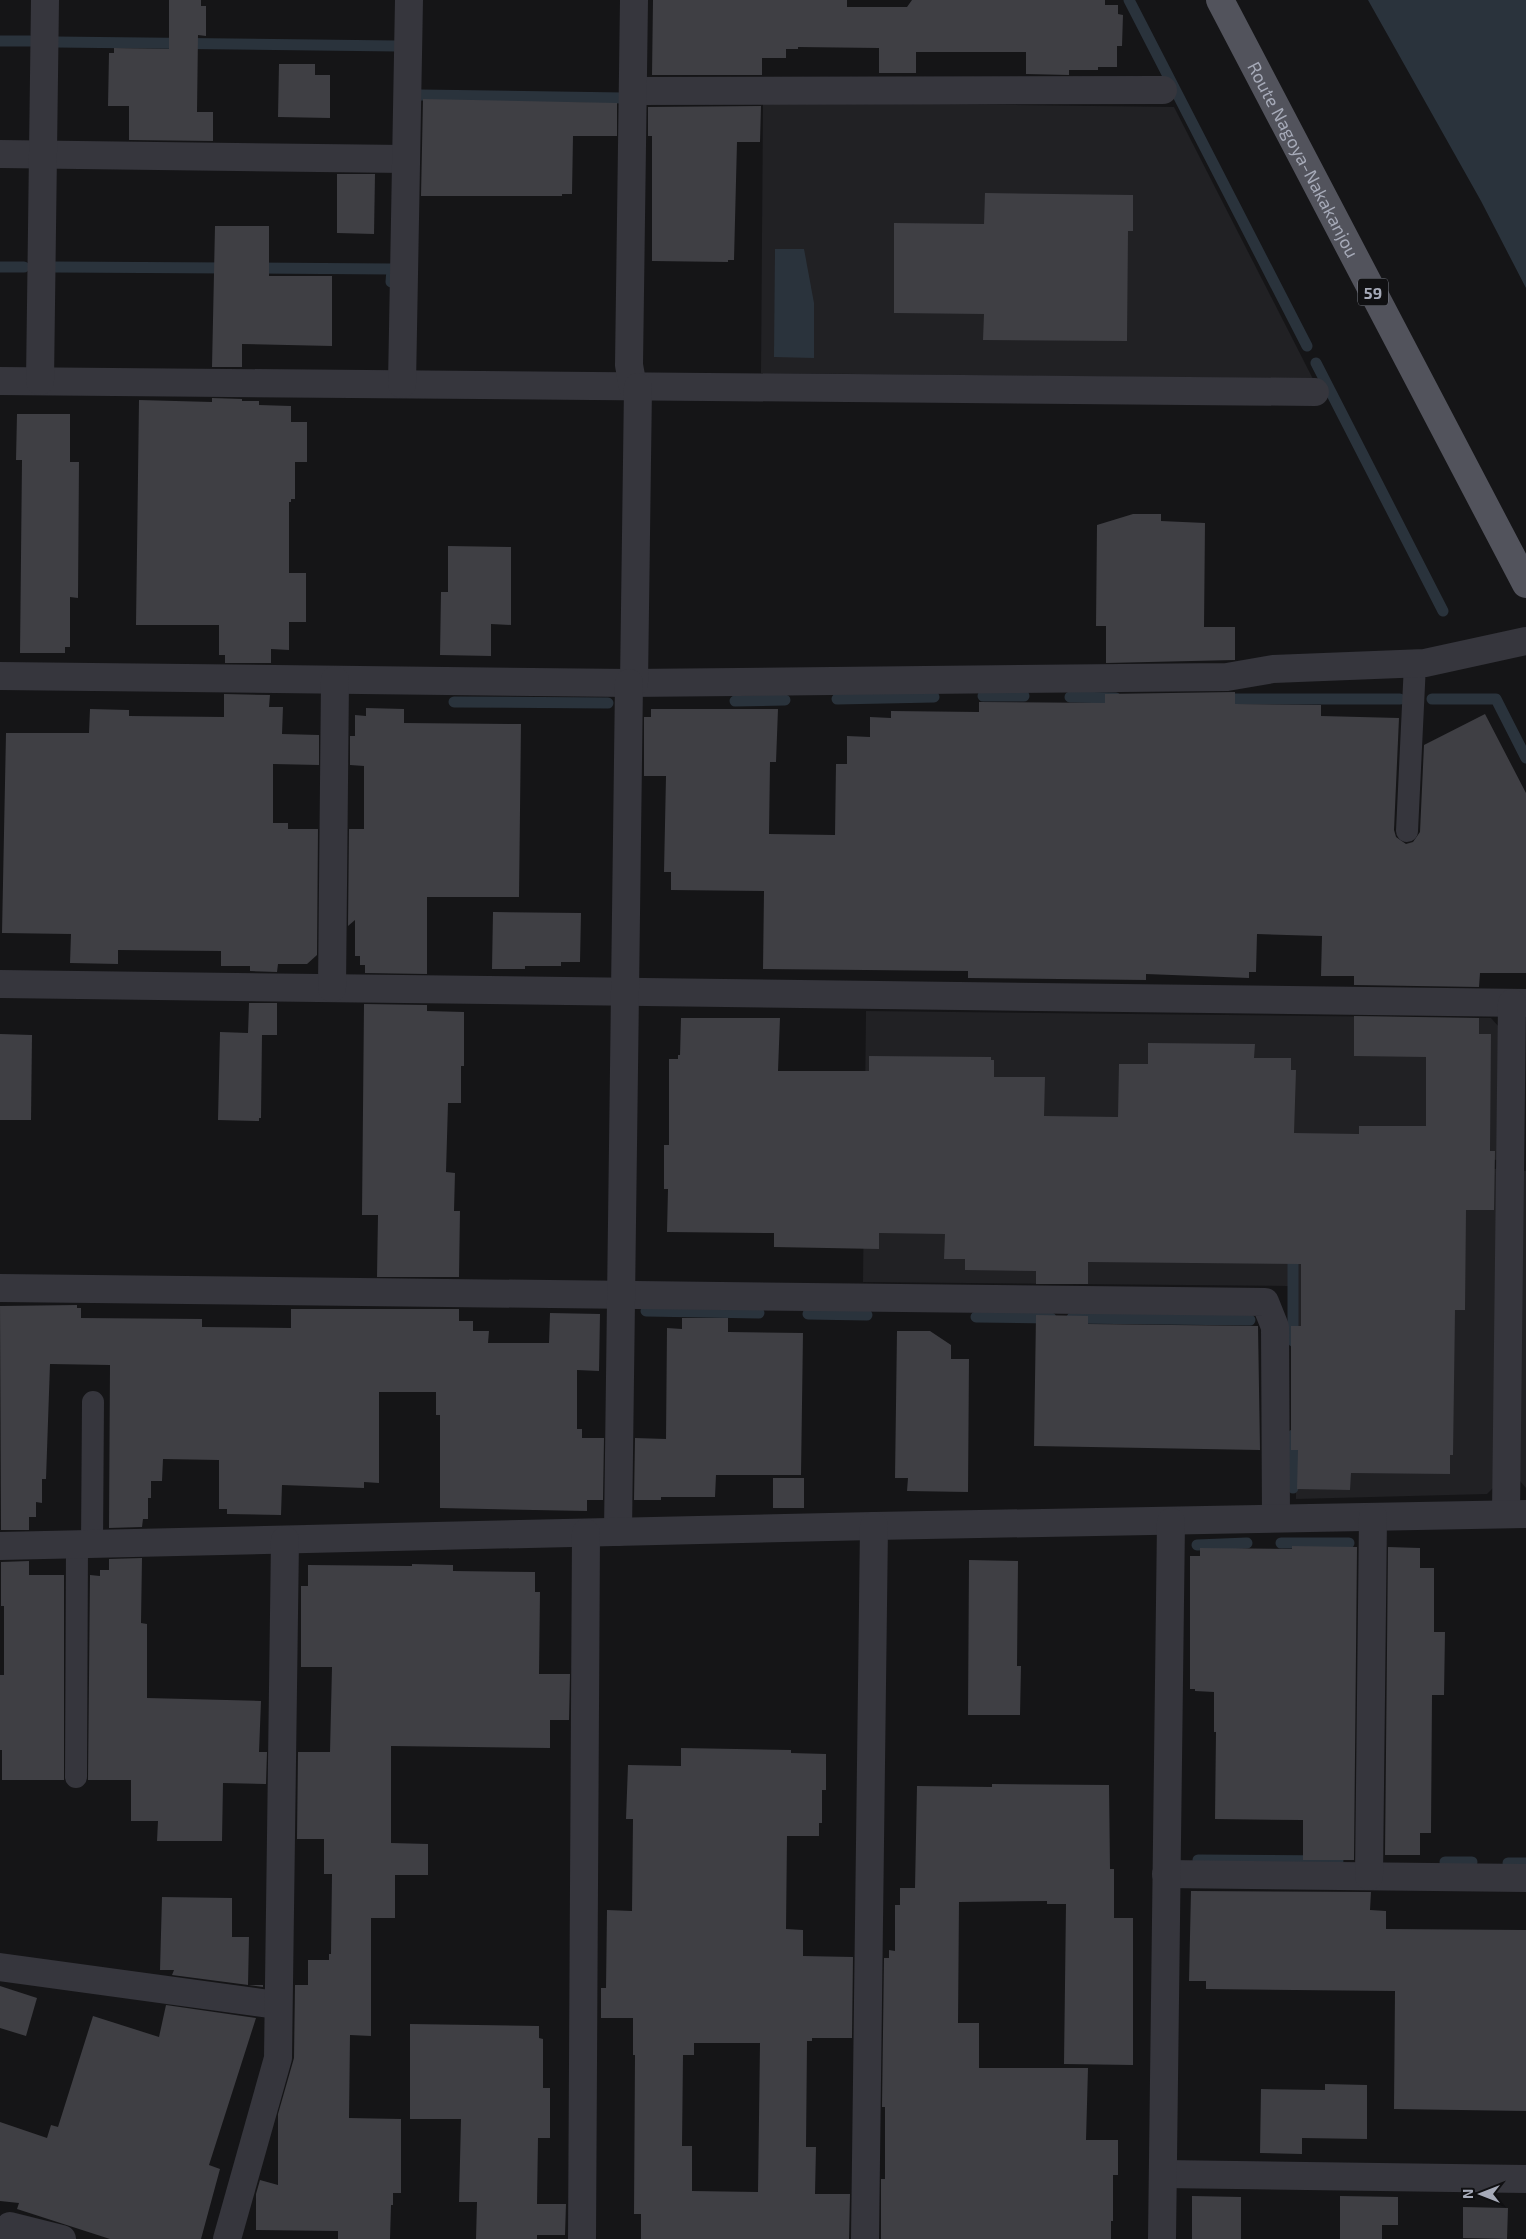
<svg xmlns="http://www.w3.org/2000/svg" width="1526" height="2239" font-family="'Exo 2',sans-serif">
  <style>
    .built { fill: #212124 }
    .water { fill: #2a333c }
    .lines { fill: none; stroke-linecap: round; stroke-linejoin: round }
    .stream { stroke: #2a333c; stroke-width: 11 }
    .building { fill: #3f3f44; fill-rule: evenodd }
    .service { stroke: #36363d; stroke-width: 22 }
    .minor { stroke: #36363d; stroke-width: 28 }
    .primary { stroke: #52535c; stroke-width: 28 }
    .labels { text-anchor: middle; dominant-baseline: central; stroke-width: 4.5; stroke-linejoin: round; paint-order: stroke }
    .shield { fill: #101012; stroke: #797c86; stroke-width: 1 }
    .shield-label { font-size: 16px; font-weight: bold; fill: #a6aab8 }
    .street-label { font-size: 18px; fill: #a6aab8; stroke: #101012 }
  </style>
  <rect width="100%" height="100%" fill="#151517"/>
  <!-- built -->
  <g class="built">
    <path d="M763 102 1174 107 1313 379 761 373Z"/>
    <path d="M866 1011 1491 1018 1500 1028 1499 1160 1289 1158 1288 1286 863 1282Z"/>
    <path d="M1297 1169H1498L1497 1484 1487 1494 1296 1499Z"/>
    <path d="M1522 1171H1526V1488L1520 1481Z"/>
  </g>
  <!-- water -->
  <g class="water">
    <path d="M1368 0H1526V288L1481 201Z"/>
    <path d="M775 249H804L814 303V358L774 357Z"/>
  </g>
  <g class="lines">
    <!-- stream -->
    <g class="stream">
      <path d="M1129 0 1307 346"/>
      <path d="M0 41H30"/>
      <path d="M56 42 397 46"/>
      <path d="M421 95 624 98"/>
      <path d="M0 267H24"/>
      <path d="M54 267 230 268"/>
      <path d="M253 268 392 269 391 282"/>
      <path d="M1316 363 1443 611"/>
      <path d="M983 696H1024"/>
      <path d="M1070 697 1116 698"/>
      <path d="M837 699 934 697"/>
      <path d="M1231 699H1400"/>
      <path d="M1432 699H1496L1526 758"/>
      <path d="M735 701 785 700"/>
      <path d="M454 702 608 703"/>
      <path d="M1293 1250V1341"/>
      <path d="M646 1311 759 1313"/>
      <path d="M808 1314 867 1315"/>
      <path d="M976 1317 1051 1318"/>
      <path d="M1072 1318 1250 1320"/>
      <path d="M1293 1435V1488"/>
      <path d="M1281 1543H1349"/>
      <path d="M1197 1545 1247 1543"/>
      <path d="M1198 1860 1338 1861"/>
      <path d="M1445 1862H1472"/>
      <path d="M1508 1863H1526"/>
    </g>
  </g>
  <!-- building -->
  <g class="building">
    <path d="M169 0H201V6H206V36L198 35 197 112H213V141L129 140V106H108L109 53H114V48L169 49Z"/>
    <path d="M653 0H847V7H907L912 0H1105V5H1118V14L1123 15 1122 46H1117V67H1098V70H1069V75L1026 74V52H916V73H879V48L798 47V49H786V58H762V75H652Z"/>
    <path d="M279 64H315V75H330V118L278 117Z"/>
    <path d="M423 99 617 103V136H573L572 194H562V196H421Z"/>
    <path d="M761 106 760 142H737L734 260H728V262L652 261V136H648V107Z"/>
    <path d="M337 174H375L374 234 337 233Z"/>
    <path d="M985 193 1133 195V231H1128L1127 341 983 340 984 314 894 313V223L984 224Z"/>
    <path d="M215 226H269V276H332V346L242 344V367H212Z"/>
    <path d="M212 398 242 399V401H259V405L291 406V422H307V462H295V499H291V502H289V573H306V622H289V650L271 649V663H225V655H219V625H136L139 400 212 402Z"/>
    <path d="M17 414H70V462H79L78 598 70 597V647H65V653H20L22 460H16Z"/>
    <path d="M1133 514H1161V521L1205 523 1204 627H1235V660L1106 663V626H1096L1097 525Z"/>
    <path d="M448 546 511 547V625L491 624V656L440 655 441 592H448Z"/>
    <path d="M1235 692V704L1321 705V716L1399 718 1394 830 1396 837 1406 844 1413 842 1420 832 1424 745 1485 714 1526 793V973H1480L1479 987 1354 985V976H1321L1322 936 1257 934 1256 972H1249V978L1146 974V980L968 978V971L763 969 764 891 671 890V872H664L666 776H644V717H651V709H778L776 762H770L769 834 835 835 836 764H847V736L870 737V717L891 718V711L979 712V702L1105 703V694Z"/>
    <path d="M224 694 270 695 269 707H283L282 734 319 735V765L273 764V823H288V829H318L317 955 307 964H278L277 972 250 971V966H221V951L118 950V964L70 963 71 934 2 933 6 733H89L90 709 129 710V716L224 717Z"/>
    <path d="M366 708 404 709V723L521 724 519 897H427V974L365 973V965H360V956H355V920L348 926 349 829H364V766L350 765V736H355V715L366 716Z"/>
    <path d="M493 912 581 913 580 962H561V966H525V969H492Z"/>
    <path d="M249 1003H277V1035H262L261 1118H259V1121L218 1120 220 1032 248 1033Z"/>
    <path d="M364 1004 427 1005V1011L464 1012V1066H461V1103H448L446 1172 455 1173 454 1211H460L459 1277H377L378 1215H362Z"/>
    <path d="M1354 1016 1479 1018V1034H1491L1490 1151H1495L1494 1210H1466L1465 1310H1455L1453 1455H1450V1474L1351 1473 1350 1490 1297 1489 1298 1450H1291V1326H1301V1264L1088 1262V1284H1036V1271L965 1270V1259H944L945 1234 879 1233V1249L774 1247V1233L667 1232 668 1189H664V1145H669V1059H678V1055H680L681 1018H780L778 1071H869V1056L991 1057V1060H994V1077H1045L1044 1116 1118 1117 1119 1064H1148V1043L1255 1044 1254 1058H1291V1070H1296L1294 1133 1359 1134V1126H1426V1057L1354 1056Z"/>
    <path d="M0 1034 32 1035 31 1120H0Z"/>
    <path d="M77 1305V1308H81V1318L202 1319V1327L291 1328V1309H459V1321H473V1331H489L488 1343H549L550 1313 600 1314 599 1371 577 1370V1429H582V1438H604L603 1500H587V1511L440 1508V1415H436V1392H379V1483L364 1482V1488L282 1485 281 1515 227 1514V1509H219V1460L163 1459 162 1481H151V1498H148V1519H143L142 1527 109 1528 110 1365 50 1364 46 1479H42V1503L36 1502V1517H29V1530H1L0 1306Z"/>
    <path d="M1036 1315 1088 1316V1324L1258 1326 1260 1450 1034 1446Z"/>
    <path d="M682 1318H728V1332L803 1333 801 1475H716L715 1497H661V1500H634L635 1438 666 1439 667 1328 682 1329Z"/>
    <path d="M897 1331H930L951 1345V1359H969L968 1492 907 1491 908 1478H895Z"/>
    <rect x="773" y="1478" width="31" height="30"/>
    <path d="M1292 1546 1357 1547 1354 1860H1303V1820L1215 1819 1216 1732H1214V1692L1195 1691V1689H1190V1556H1200V1548L1292 1549Z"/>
    <path d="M1388 1547 1420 1548V1568H1434V1632H1445L1444 1695H1432L1431 1833H1420V1855H1385Z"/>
    <path d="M142 1558 141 1623 147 1624V1698L261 1701 259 1752H267L266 1784 223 1783 222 1841H157L158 1821H131V1780H88L90 1575 100 1576V1570H109V1559Z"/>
    <path d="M969 1560 1018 1561 1017 1666H1021L1020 1715H968Z"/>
    <path d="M29 1561V1575H64V1780H2V1750H0V1675H4V1606H1V1562Z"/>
    <path d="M412 1564 453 1565V1571L535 1572V1592H540L539 1674H570L569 1720H550V1748L391 1746V1843L428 1844V1875H395V1918H371V2036L350 2035 349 2118 401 2119V2193H393V2205H391L390 2239H338V2231L256 2230V2194L260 2180 278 2185V2114L294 2058 295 1985H308V1960H329V1954H331L332 1874H324V1839H297L298 1752H330L332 1667H301V1586H308V1565L412 1566Z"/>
    <path d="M681 1748 791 1750V1753L826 1754V1790H822V1823H819V1836H787L786 1929 803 1930V1956L853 1957 852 2038H812V2041H807L806 2147H816L815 2194H850L849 2239H641V2214H634L635 2055H633V2018H601V1988H606L607 1910 632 1911 633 1819H626L628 1765 681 1766ZM694 2043H760L758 2192 692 2191V2146H682L683 2055H694Z"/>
    <path d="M992 1784 1109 1785 1110 1869H1114V1918H1133V2065L1064 2064 1066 1904H1047V1901L959 1902 958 2023H979V2068H1088L1086 2140H1118V2175H1113V2221H1111V2239H881V2179H885V2107H882L884 1958H889V1950L895 1951V1905H900V1888H915L917 1786 992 1787Z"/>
    <path d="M1191 1891 1371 1892 1370 1910 1386 1911V1929L1526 1930V2111L1394 2109 1395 1991 1206 1989V1981H1189Z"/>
    <path d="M162 1897 232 1898V1937H249L248 1985H263V1987L172 1975 174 1970H160Z"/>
    <path d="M0 1986 37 1998 26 2036 0 2028Z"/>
    <path d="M166 2005 256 2018 209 2165 220 2169 201 2239H110L17 2209 19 2203 0 2201V2122L47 2138 51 2125 58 2127 93 2016 159 2037Z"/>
    <path d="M410 2024 539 2026V2038L543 2039V2088H550V2138H538L537 2204H566L565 2235H537V2239H476L477 2202H459L461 2119H410Z"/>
    <path d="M1325 2084 1367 2085V2139L1302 2138V2154L1260 2153 1261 2089 1325 2090Z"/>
    <path d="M1192 2196 1241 2197V2239H1192Z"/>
    <path d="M1340 2196 1398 2197V2225H1382V2239H1340Z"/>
    <path d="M1463 2207 1508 2208 1507 2239 1463 2238Z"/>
  </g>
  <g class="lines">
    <!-- service -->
    <g class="service">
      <path d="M1407 831 1415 664"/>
      <path d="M92 1544 93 1402"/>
      <path d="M76 1777 77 1544"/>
    </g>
    <!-- minor -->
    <g class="minor">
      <path d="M633 91 1163 90"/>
      <path d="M0 154 405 159"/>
      <path d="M0 381 1315 392"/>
      <path d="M40 381 45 0"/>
      <path d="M402 384 409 0"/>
      <path d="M633 387 629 365 634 0"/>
      <path d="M0 676 629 683 1227 677 1273 669 1425 663 1526 641"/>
      <path d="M634 683 638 387"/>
      <path d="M0 984 1526 1003"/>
      <path d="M332 988 335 680"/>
      <path d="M0 1288 1265 1302 1275 1327 1276 1518"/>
      <path d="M1506 1514 1512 1003"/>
      <path d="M618 1532 629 683"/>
      <path d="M0 1546 874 1526 1526 1514"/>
      <path d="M1166 1874 1526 1878"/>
      <path d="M1369 1876 1373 1517"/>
      <path d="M0 1967 277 2005"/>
      <path d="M1163 2174 1526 2179"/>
      <path d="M6 2239 10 2226 62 2239"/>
      <path d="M227 2239 278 2058 285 1540"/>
      <path d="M582 2239 586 1533"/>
      <path d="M865 2239 874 1526"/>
      <path d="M1162 2239 1171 1522"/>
    </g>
    <!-- primary -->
    <path class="primary" id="s1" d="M1220 0 1526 584"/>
  </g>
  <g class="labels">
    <!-- shield labels -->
    <rect class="shield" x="1358" y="278.5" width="30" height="27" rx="4"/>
    <g class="shield-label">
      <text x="1373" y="292">59</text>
    </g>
    <!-- street labels -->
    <g class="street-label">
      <text stroke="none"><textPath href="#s1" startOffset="180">Route Nagoya-Nakakanjou</textPath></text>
    </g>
  </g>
  <!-- north arrow -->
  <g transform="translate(1481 2194) rotate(270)" stroke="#101012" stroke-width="4" paint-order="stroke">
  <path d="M0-4L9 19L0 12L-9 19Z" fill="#a6aab8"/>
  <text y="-8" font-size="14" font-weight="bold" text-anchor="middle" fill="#a6aab8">N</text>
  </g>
</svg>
